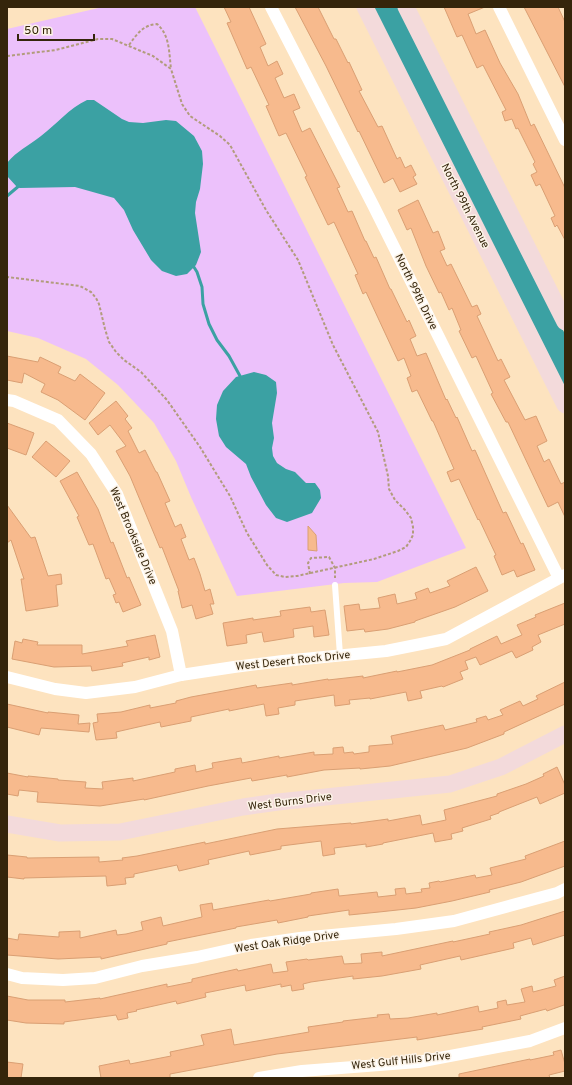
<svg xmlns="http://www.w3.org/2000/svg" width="572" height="1085" font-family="Overpass,sans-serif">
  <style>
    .green { fill: #ecc1fb }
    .water { fill: #3ba1a3 }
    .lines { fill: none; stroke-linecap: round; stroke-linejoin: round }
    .stream { stroke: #3ba1a3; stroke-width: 3 }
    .building { fill: #f7ba8d; stroke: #da9f73 }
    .path { stroke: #b29c7c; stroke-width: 2; stroke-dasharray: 3 2; stroke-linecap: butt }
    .lane { stroke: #fff; stroke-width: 6 }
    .street { stroke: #fff; stroke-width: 12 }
    .secondary { stroke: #f3dadb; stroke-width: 17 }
    .labels { text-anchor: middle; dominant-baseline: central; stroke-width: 3; stroke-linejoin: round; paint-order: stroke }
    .street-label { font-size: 11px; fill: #35250b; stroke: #fcf3e7 }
  </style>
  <rect width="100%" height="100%" fill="#fde3bf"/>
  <!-- green -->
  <path class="green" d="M103 7H195L466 548 377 582 344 583 237 596 191 497 176 461 154 423 118 385 86 359 38 338 7 331V29Z"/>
  <!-- water -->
  <g class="water">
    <path d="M371 7H399L565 334V389Z"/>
    <path d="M87 100H94L122 119 129 122 143 123 166 120 176 121 194 136 202 151 203 164 200 189 196 202 195 213 201 252 196 265 187 274 176 276 162 271 151 260 133 230 124 210 114 198 75 187 20 188 17 187 7 176V163C18 150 27 147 41 136 56 125 69 108 87 100Z"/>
    <path d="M254 372 266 375 276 382 277 393 272 423 274 438 272 448 273 456 277 463 286 469 295 472 306 483H315L320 490 321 498 312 513 287 522 276 518 266 505 251 477 246 464 226 447 219 436 216 419 217 405 223 391 236 377Z"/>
  </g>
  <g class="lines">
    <!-- stream -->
    <g class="stream">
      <path d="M7 196 20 185"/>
      <path d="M192 264 197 272 202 287 203 304 209 324 217 340 229 356 240 376"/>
    </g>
  </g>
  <!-- building -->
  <g class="building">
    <path d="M224 7H249L266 44 260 47 268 66 277 61 283 74 275 78 284 98 294 94 300 108 293 111 302 132 310 128 340 187 337 188 348 212 352 211 365 241H366L374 258 376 257 390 289H391L407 322 409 320 416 336 410 339 417 356 426 353 446 400 447 399 456 418 457 417 472 451 475 450 503 513 506 512 521 544 523 543 535 570 517 577 514 570 502 575 494 556 496 555 479 519 478 520 459 479 451 482 447 472 454 469 433 421H432L417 390 412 392 407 378 411 376 404 358 398 361 366 292 363 294 355 275 358 274 334 222 328 225 305 177 307 176 286 133 279 136 266 106 269 105 251 67 247 69 227 23 231 22Z"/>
    <path d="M295 7H318L334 39H336L348 63 349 62 362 90 359 91 378 127 382 126 397 159 400 157 405 168 411 165 416 175 413 177 417 184 400 192 393 178 384 183 359 131 358 132 326 66Z"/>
    <path d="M444 7H485L468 14 476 34 485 30 500 63 518 94 531 126 534 124 565 188V240L557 225 555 227 551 218 555 216 540 184 536 186 531 175 537 172 533 164 535 162 518 128 516 129 512 119 505 121 502 112 506 110 483 65 477 68 462 35 457 37Z"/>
    <path d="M524 7H558L565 22V87Z"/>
    <path d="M418 200 433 233 438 231 445 249 440 251 447 266 451 264 472 307 477 305 481 314 477 316 498 361 501 359 510 377 504 380 525 420 536 416 547 441 537 446 544 462 549 459 561 484 565 482V517L558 502 548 507 508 422H506L491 394 493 393 476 356 472 358 459 331 461 330 452 308 449 310 441 292 439 293 426 266 411 228 407 230 398 210Z"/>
    <path d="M7 356 38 362 40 357 61 367 58 373 75 381 80 374 105 393 85 420 58 400 41 392 45 384 24 373 22 383 7 380Z"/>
    <path d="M116 401 128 416 125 419 132 428 128 431 139 453 145 450 156 472H157L170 501 165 503 175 527 181 524 186 537 181 539 189 560 194 558 200 574 205 591 210 589 214 604H210L213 614 196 619 192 605 182 608 178 591H179L162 547 160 548 130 476 116 451 126 446 110 425 98 435 89 423Z"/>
    <path d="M7 423 34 433 26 455 7 448Z"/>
    <path d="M46 441 70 461 56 477 32 457Z"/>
    <path d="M77 472 98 509 111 543 113 542 127 578 129 577 141 605 123 612 119 602 116 603 113 595 116 594 109 578 106 579 93 544 89 545 77 517 79 516 60 481Z"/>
    <path d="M7 505 31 538 35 537 48 576 61 574 62 584 56 585 58 606 26 611 21 579H24L11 540 7 543Z"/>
    <path d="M308 526 316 535 317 551 308 550Z"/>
    <path d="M476 567 488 591 455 607 415 621V622L388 629 365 632 364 629 347 631 344 606 359 604 360 610 380 608 378 598 395 594 397 604 417 599 415 593 428 588 430 593 450 586 447 581Z"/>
    <path d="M565 603V624L538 635 541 642 532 647 533 650 516 658 512 651 480 665 476 657 465 661 468 669 460 672 463 679 443 687 442 686 420 691 422 698 408 701 406 692 370 699V698L349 700 350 704 335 706 334 695 295 701V705L278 708 279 714 266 716 264 704 229 711V709L191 717V721L161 727 160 722 116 732 117 738 96 740 93 723 98 722 97 714 121 712 150 705V708L176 703V701L191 697 256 685 257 688 292 683V685L328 679V680L363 676V678L397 671V672L432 665 470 650V649L497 636 501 644 522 635 517 625 536 617 535 615Z"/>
    <path d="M310 607 311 612 325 610 329 635 314 637 313 626 293 629 294 637 264 642 262 632 246 635 247 643 227 646 223 623 253 618V620L281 616 280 611Z"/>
    <path d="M155 635 160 657 149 660V657L122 663 123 666 92 671 91 666 54 667 12 659 15 641 22 643 23 639 38 642 37 645H82V654L128 646 126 641Z"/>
    <path d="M565 682V704L504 732V734L467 748 390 766 360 769V768L324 770 287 777V775L252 781 251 778 208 786 144 800V799L100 806 37 802 38 792 19 790 18 796 7 794V773L28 777V776L58 779V780L86 782 85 788 103 789 102 782 133 778V781L175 772V769L195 765 196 772 213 768 212 763 241 758 242 763 279 756V758L314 752V755L333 754V748L343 747 344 753 353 752 354 754 369 752V746L393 744 391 736 443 725 445 730 477 722 476 719 486 716 488 720 503 715 500 710 520 701 523 706 538 699 536 696Z"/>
    <path d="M7 704 48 713V712L79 715 78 724 90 723 89 732 41 728 39 735 7 727Z"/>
    <path d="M557 767 565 785V793L540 804 537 797 499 812V813L490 816 491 819 462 828 463 831 451 834 452 839 435 842 433 833 383 843V844L366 847V844L334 848 335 854 323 856 321 841 281 846V849L250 855 249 851 208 860 209 864 179 871 177 865 134 874V877L125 878 126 884 107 886 106 876 24 878V879L7 877V855L27 857V858L99 857V862L123 860 122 858 137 856 205 842V844L277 829 351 823V824L388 819V821L420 815 422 825 446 820 444 810 497 796V794L526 784 544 776 543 774Z"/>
    <path d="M565 841V866L521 882 489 890 490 892 452 901 416 908 379 912 349 915V910L308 916V917L278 923 277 920 236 927V928L167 942V944L101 959V957L58 959 7 955V938L18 940 19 934 59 937V932L80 931V938L116 930 117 935 126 934 143 930 141 922 161 917 163 926 202 917 200 905 212 903 213 910 269 900 270 901 311 894V893L338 889 339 896 377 892 378 897 396 895 395 889 405 888 406 894 422 892 421 889 430 888 429 883 439 881 440 882 475 875 476 878 492 875 490 868 526 859 525 856Z"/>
    <path d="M565 911V935L533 945 531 938 513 943 514 948 461 960 460 956 420 965 421 969 382 976 353 979V976L311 982 303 984 304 989 292 991 291 985 281 987V984L246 991 245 985 205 993 206 997 177 1004 176 1001 136 1010 137 1011 127 1013 128 1018 118 1020 116 1015 64 1022V1024L26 1023 7 1020V996L28 1000H65V1002L100 998V999L167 984V987L192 982V979L237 969 238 971 271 964 273 973 288 971 286 962 307 959 308 960 342 956 344 964 362 963 361 954 382 952V956L453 941V942L490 934 489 932 521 925Z"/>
    <path d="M565 976V1006L564 1005 547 1011 546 1009 520 1016 521 1019 482 1027 483 1029 417 1040V1037L277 1054 170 1074V1078H101L99 1066 129 1060 130 1064 171 1056 170 1052 204 1045 201 1035 231 1029 234 1045 309 1032 308 1027 343 1022V1021L378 1017 377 1015 389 1014 390 1019 408 1018 437 1013V1015L478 1006 479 1012 498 1008 497 1002 506 1000 507 1005 525 1002 521 989 532 986 533 992 556 986 554 980Z"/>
    <path d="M561 1050 565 1064V1071L549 1075 550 1078H459V1074L530 1059V1060L554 1055 553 1052Z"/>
    <path d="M7 1062 23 1064 21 1078H7Z"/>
  </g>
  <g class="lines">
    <!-- path -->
    <g class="path">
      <path d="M129 45C137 34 143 25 157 24 170 35 169 53 171 69"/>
      <path d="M7 56 56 50 98 39H112L153 56 171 69 182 104 190 116 220 136 230 145 266 210 298 260 333 345 378 432 388 476 389 489 395 500 405 510 411 518 413 527V535L410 541 406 547 398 551 374 559 297 576 285 577 276 575 267 565 247 533 230 496 200 447 167 400 141 372 124 360 116 352 109 342 105 329 99 304 96 298 91 292 80 286 7 277"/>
      <path d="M310 574 308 563 311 558 329 557 335 568V578"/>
    </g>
    <!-- lane -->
    <path class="lane" d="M335 585 340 655"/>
    <!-- street -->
    <g class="street">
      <path d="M271 7 373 205 559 578"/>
      <path d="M499 7 565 140"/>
      <path d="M7 400 14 401 58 420 91 454 117 494 172 631 181 675"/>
      <path d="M7 677 55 689 86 693 135 687 181 675 234 667 283 661 386 651 446 639 565 575"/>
      <path d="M7 974 22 978 63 980 95 978 142 966 197 957 251 945 300 938 396 929 454 921 557 893 565 889"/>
      <path d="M259 1078 302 1071 418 1062 530 1041 565 1028"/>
    </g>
    <!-- secondary -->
    <g class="secondary">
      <path d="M365 7 565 405"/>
      <path d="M406 7 565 322"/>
      <path d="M7 824 60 833 120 832 243 807 278 802 450 784 501 767 565 734"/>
    </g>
  </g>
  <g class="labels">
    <!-- street labels -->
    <g class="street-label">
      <text transform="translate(465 206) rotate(63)">North 99th Avenue</text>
      <text transform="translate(416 292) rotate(64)">North 99th Drive</text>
      <text transform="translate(133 536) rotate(67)">West Brookside Drive</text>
      <text transform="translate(293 661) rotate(-6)">West Desert Rock Drive</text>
      <text transform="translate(290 802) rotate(-7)">West Burns Drive</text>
      <text transform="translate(287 942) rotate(-8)">West Oak Ridge Drive</text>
      <text transform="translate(401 1061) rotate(-6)">West Gulf Hills Drive</text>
    </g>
  </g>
  <!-- border -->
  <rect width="572" height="1085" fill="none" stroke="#35250b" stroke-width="16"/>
  <!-- scale -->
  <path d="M18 34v6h76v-6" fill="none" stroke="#35250b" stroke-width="2"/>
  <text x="24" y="34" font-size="12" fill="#35250b" stroke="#fcf3e7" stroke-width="3" paint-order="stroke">50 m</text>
</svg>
